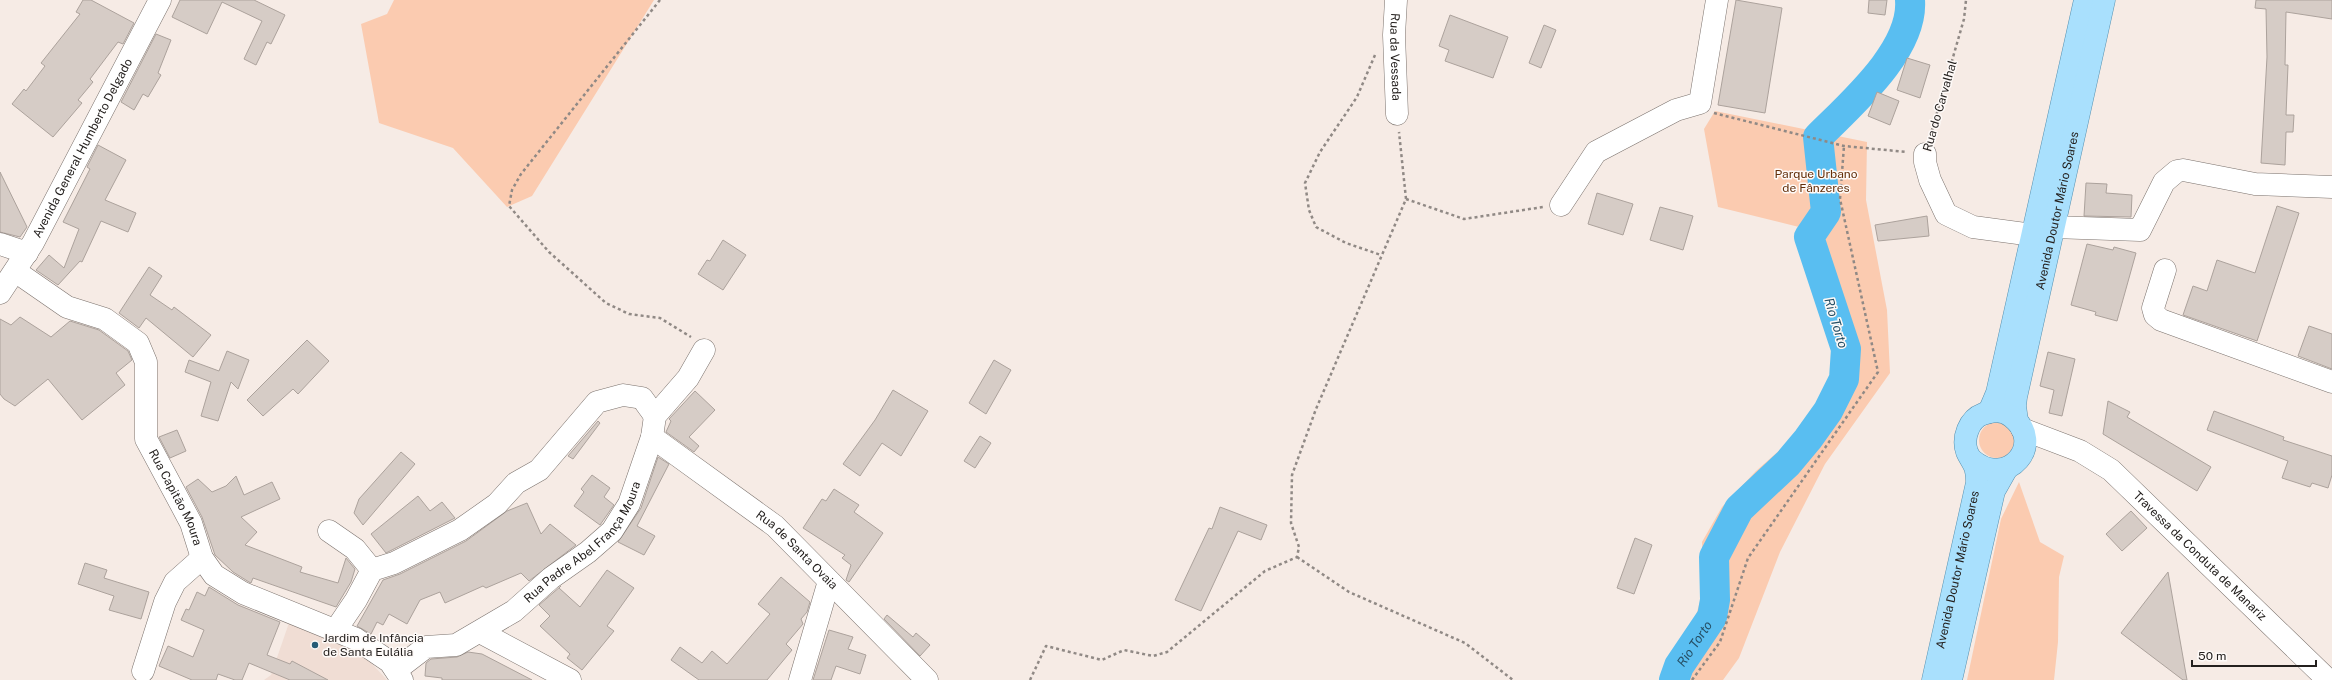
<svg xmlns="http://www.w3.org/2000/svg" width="2332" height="680" font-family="'Public Sans',sans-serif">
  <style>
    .built { fill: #f0ddd4 }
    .green { fill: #fbcbb0 }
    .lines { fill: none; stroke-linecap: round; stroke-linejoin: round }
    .river { stroke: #59bef1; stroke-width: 30 }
    .building { fill: #d6ccc6; stroke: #aca29c }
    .minor-casing { stroke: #7b726d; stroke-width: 23 }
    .major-casing { stroke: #558fae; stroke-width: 23 }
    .path { stroke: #908985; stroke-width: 2.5; stroke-dasharray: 3 3; stroke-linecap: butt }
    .minor { stroke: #fff; stroke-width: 22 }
    .major { stroke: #a9e0fd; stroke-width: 22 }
    .poi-dot { fill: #265c77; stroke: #fefaf8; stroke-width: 1.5 }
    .labels { text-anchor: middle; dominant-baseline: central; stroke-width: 3; stroke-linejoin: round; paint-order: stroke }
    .street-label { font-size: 12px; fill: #24201e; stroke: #fefaf8 }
    .park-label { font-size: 12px; fill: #642f0a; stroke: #fefaf8 }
    .poi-label { font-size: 12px; fill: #24201e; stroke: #fefaf8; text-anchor: start }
    .water-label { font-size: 13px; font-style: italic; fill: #265066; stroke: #fefaf8 }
  </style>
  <rect width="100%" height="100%" fill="#f6ebe5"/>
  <!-- built -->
  <path class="built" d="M291 617 363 654 387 680H264L271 675Z"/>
  <!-- green -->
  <g class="green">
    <path d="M394 0H654L532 196 507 207 453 148 379 123 361 24 387 14Z"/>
    <path d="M1715 111 1867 142 1866 200 1887 310 1890 373 1825 464 1780 552 1739 658 1723 680H1665L1690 637 1704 587 1702 542 1722 507 1756 471 1792 439 1833 380 1832 340 1803 228 1718 207 1704 129Z"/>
    <circle cx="1997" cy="440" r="18"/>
    <path d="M2019 482 2040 542 2064 556 2059 577 2058 642 2054 680H1967L2001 519Z"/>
  </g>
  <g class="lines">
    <!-- river -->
    <path class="river" id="s1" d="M1674 680 1679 666 1712 617 1715 600 1714 557 1739 509 1788 463 1808 439 1828 411 1844 379 1846 349 1809 237 1826 212 1818 137C1851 104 1914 50 1910 0"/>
  </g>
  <!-- building -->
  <g class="building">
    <path d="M83 0H91L134 23 123 44 118 42 90 79 93 82 78 100 82 103 53 137 12 104 24 89 26 91 45 66 41 63 80 14 76 12Z"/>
    <path d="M180 0H254L285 15 271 44 267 42 256 65 244 59 262 21 222 2 207 34 172 17Z"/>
    <path d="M1736 0 1782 8 1765 113 1718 105Z"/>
    <path d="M1869 0H1887L1885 15 1868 13Z"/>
    <path d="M2256 0H2332V19L2286 12 2285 65H2288L2286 115H2294L2293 132H2286L2285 165 2261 163 2267 57 2266 9 2255 8Z"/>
    <path d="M1450 15 1508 37 1493 78 1445 61 1449 50 1439 46Z"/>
    <path d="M1544 25 1556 30 1541 68 1529 63Z"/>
    <path d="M156 34 171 40 158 73 161 75 148 97 143 94 134 110 121 102Z"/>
    <path d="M1907 58 1930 65 1920 98 1897 90Z"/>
    <path d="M1877 92 1899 101 1890 125 1868 116Z"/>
    <path d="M98 145 126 160 105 200 136 213 128 232 101 221 82 262 80 261 58 285 36 270 49 255 64 268 79 229 63 222 90 169 87 167Z"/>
    <path d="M0 172 27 227 20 237 0 232Z"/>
    <path d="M2086 183 2107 184 2106 193 2132 195 2131 217 2084 216Z"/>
    <path d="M1597 193 1633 204 1623 235 1588 224Z"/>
    <path d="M2277 206 2299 213 2257 341 2183 315 2193 286 2207 291 2217 260 2255 273Z"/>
    <path d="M1660 207 1693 216 1683 250 1650 240Z"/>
    <path d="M1927 216 1929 236 1878 241 1875 225Z"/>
    <path d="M723 240 746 255 723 290 698 274 707 260 710 261Z"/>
    <path d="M2087 244 2113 250 2114 247 2136 253 2117 321 2095 315 2096 312 2071 305Z"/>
    <path d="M149 267 162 276 150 295 172 310 174 307 211 335 193 357 146 318 139 328 119 313Z"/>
    <path d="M20 317 51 337 70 321 99 330 128 351 132 360 116 373 125 385 82 420 48 379 15 406 4 399 0 394V319L11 325Z"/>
    <path d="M2309 326 2332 334V369L2298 356Z"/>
    <path d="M307 340 329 361 298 394 293 389 263 416 247 400Z"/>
    <path d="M227 351 249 360 238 389 231 382 218 421 201 416 211 382 185 372 189 360 219 371Z"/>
    <path d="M2048 352 2075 359 2062 416 2049 413 2054 390 2040 386Z"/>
    <path d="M994 360 1011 370 986 414 969 403Z"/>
    <path d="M893 390 928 411 901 456 882 443 860 476 843 464 875 420Z"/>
    <path d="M695 391 715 410 689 437 699 446 694 452 666 432 671 421 669 419Z"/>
    <path d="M2108 401 2130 412 2127 417 2211 467 2197 491 2103 434Z"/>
    <path d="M2214 411 2284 437 2283 440 2332 456V475L2328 488 2312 483 2310 487 2282 478 2288 461 2207 430Z"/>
    <path d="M598 421 600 423 573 459 568 456Z"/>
    <path d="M177 430 186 451 170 458 159 437Z"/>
    <path d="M980 436 991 443 975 468 964 461Z"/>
    <path d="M401 452 415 464 363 525 354 513 359 499Z"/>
    <path d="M658 457 669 464 637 526 655 536 644 555 618 542 641 508Z"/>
    <path d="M592 475 610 488 604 497 614 505 600 525 574 506 584 492 581 489Z"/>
    <path d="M236 476 244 495 272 482 280 499 241 517 257 532 245 545 302 567 300 572 338 583 346 558 355 569 351 582 336 607 253 578 251 583 249 582 233 572 215 555 202 517 186 487 198 479 212 492 226 486Z"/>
    <path d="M834 489 859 505 854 512 883 533 849 582 846 580 851 565 842 558 845 555 803 528 822 499 826 501Z"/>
    <path d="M418 496 430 511 442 502 455 518 386 553 371 534Z"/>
    <path d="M527 503 541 534 550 524 576 545 529 581 521 573 486 588 483 586 445 603 440 592 420 600 407 624 389 614 383 625 377 622 371 634 357 626 383 580 400 574 466 541 507 511Z"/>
    <path d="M1220 507 1267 525 1261 540 1238 531 1201 611 1175 600 1209 528 1212 529Z"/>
    <path d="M2131 511 2147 528 2122 551 2106 534Z"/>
    <path d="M1635 538 1652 545 1634 594 1617 588Z"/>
    <path d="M85 563 107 570 104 578 149 592 141 619 109 610 114 596 78 584Z"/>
    <path d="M607 570 634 588 607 626 614 631 582 670 567 658 570 654 540 626 550 616 539 605 561 586 559 588 580 607Z"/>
    <path d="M2168 572 2187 680H2183L2121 633Z"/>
    <path d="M781 577 810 602 807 612 801 619 803 624 786 644 792 650 767 680H699L671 660 680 647 702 663 712 651 727 664 770 614 758 604Z"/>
    <path d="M209 587 238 605 280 622 267 655 290 664 292 661 328 680H290L249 663 242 680H235L218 674 216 680H192L159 666 168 646 193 657 204 630 181 620 186 609 189 610 197 592 205 596Z"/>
    <path d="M887 615 913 637 916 633 930 645 920 656 884 619Z"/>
    <path d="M829 630 853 637 848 649 866 655 860 674 836 666 831 680H813Z"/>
    <path d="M468 652 482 654 532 680H442V678L425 676 426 663 431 659 457 657Z"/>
  </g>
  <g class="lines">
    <defs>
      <g id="minor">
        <path id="s2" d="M1396 0 1394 35 1397 114"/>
        <path d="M1925 154V162L1930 180 1946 214 1973 227 2033 235"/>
        <path d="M1561 205 1596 152 1676 110 1700 103 1717 0"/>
        <path d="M2053 227 2140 230 2164 182 2177 171 2183 170 2255 184 2332 187"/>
        <path d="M0 244 27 253"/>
        <path d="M2165 270 2153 308 2155 315 2161 320 2332 382"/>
        <path id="s3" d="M15 271 67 307 105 319 138 343 146 362V439L191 523 202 558 214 575 243 593 356 639 390 662 402 680"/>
        <path id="s4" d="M0 293 33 243 160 0"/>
        <path id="s5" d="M2022 429 2080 451 2111 470 2328 680"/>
        <path id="s6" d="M652 437 775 526 927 680"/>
        <path d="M329 531 355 549 372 570"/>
        <path d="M335 631 356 600 372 570 394 563 460 530 497 504 516 483 539 470 597 402 623 395 642 398 655 416"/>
        <path d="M480 632 570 680"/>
        <path id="s7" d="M396 670 426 647 456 645 514 611 551 578 588 552 612 531 629 504 652 437 655 416 688 378 704 350"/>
        <path d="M143 671 165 602 175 582 202 558"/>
        <path d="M800 680 829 581"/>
      </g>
      <g id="major">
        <path d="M1989 412 1997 393 2085 0"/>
        <path id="s8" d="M2017 421 2015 406 2016 397 2104 0"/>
        <path id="s9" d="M1933 680 1977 483C1977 480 1977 475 1976 471 1975 464 1970 459 1967 452 1962 438 1969 419 1983 414 1993 410 2004 410 2012 417 2046 443 2008 490 1972 460"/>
        <path d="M1951 680 1994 491 2007 468"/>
      </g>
    </defs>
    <!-- minor casing -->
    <use href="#minor" class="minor-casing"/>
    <!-- major casing -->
    <use href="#major" class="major-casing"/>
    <!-- path -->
    <g class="path">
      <path d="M660 0 521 174 512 190 509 206 549 252 606 303 629 314 660 318 691 337"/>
      <path d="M1375 55 1357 97 1320 152 1305 183 1309 210 1316 227 1346 243 1381 255"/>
      <path d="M1714 113 1844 146 1907 152"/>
      <path d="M1930 137 1964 19 1966 0"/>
      <path d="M1406 199 1464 219 1543 207"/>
      <path d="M1297 557 1349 592 1465 643 1513 680"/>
      <path d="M1030 680 1046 646 1102 660 1124 650 1153 656 1167 652 1265 571 1297 557 1299 547 1291 523 1292 475 1316 409 1406 199 1399 132"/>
      <path d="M1692 680 1720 642 1748 558 1878 372 1840 199 1844 146"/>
    </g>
    <!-- minor -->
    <use href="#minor" class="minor"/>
    <!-- major -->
    <use href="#major" class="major"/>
  </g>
  <!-- markers -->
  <circle class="poi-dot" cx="315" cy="645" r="4"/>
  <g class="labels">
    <!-- street labels -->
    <g class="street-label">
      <text stroke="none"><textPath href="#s2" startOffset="57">Rua da Vessada</textPath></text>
      <text transform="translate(1940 106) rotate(-74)">Rua do Carvalhal</text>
      <text stroke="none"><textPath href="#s4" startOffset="167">Avenida General Humberto Delgado</textPath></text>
      <text stroke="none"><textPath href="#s8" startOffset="215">Avenida Doutor Mário Soares</textPath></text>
      <text stroke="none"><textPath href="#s3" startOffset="307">Rua Capitão Moura</textPath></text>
      <text stroke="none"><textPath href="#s7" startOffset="234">Rua Padre Abel França Moura</textPath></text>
      <text stroke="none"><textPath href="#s6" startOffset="184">Rua de Santa Ovaia</textPath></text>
      <text stroke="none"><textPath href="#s5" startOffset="222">Travessa da Conduta de Manariz</textPath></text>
      <text stroke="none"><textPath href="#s9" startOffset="113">Avenida Doutor Mário Soares</textPath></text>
    </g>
    <!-- park labels -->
    <g class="park-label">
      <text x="1816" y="174">Parque Urbano<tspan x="1816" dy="14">de Fânzeres</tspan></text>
    </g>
    <!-- poi labels -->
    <g class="poi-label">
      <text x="323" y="638">Jardim de Infância<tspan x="323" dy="14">de Santa Eulália</tspan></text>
    </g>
    <!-- water labels -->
    <g class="water-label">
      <text transform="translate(1836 323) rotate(73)">Rio Torto</text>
      <text stroke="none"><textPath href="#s1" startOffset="42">Rio Torto</textPath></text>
    </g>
  </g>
  <!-- scale -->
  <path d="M2192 660v6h124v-6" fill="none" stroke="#24201e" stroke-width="2"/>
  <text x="2198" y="660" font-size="12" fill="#24201e" stroke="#fefaf8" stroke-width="3" paint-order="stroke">50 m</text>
</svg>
